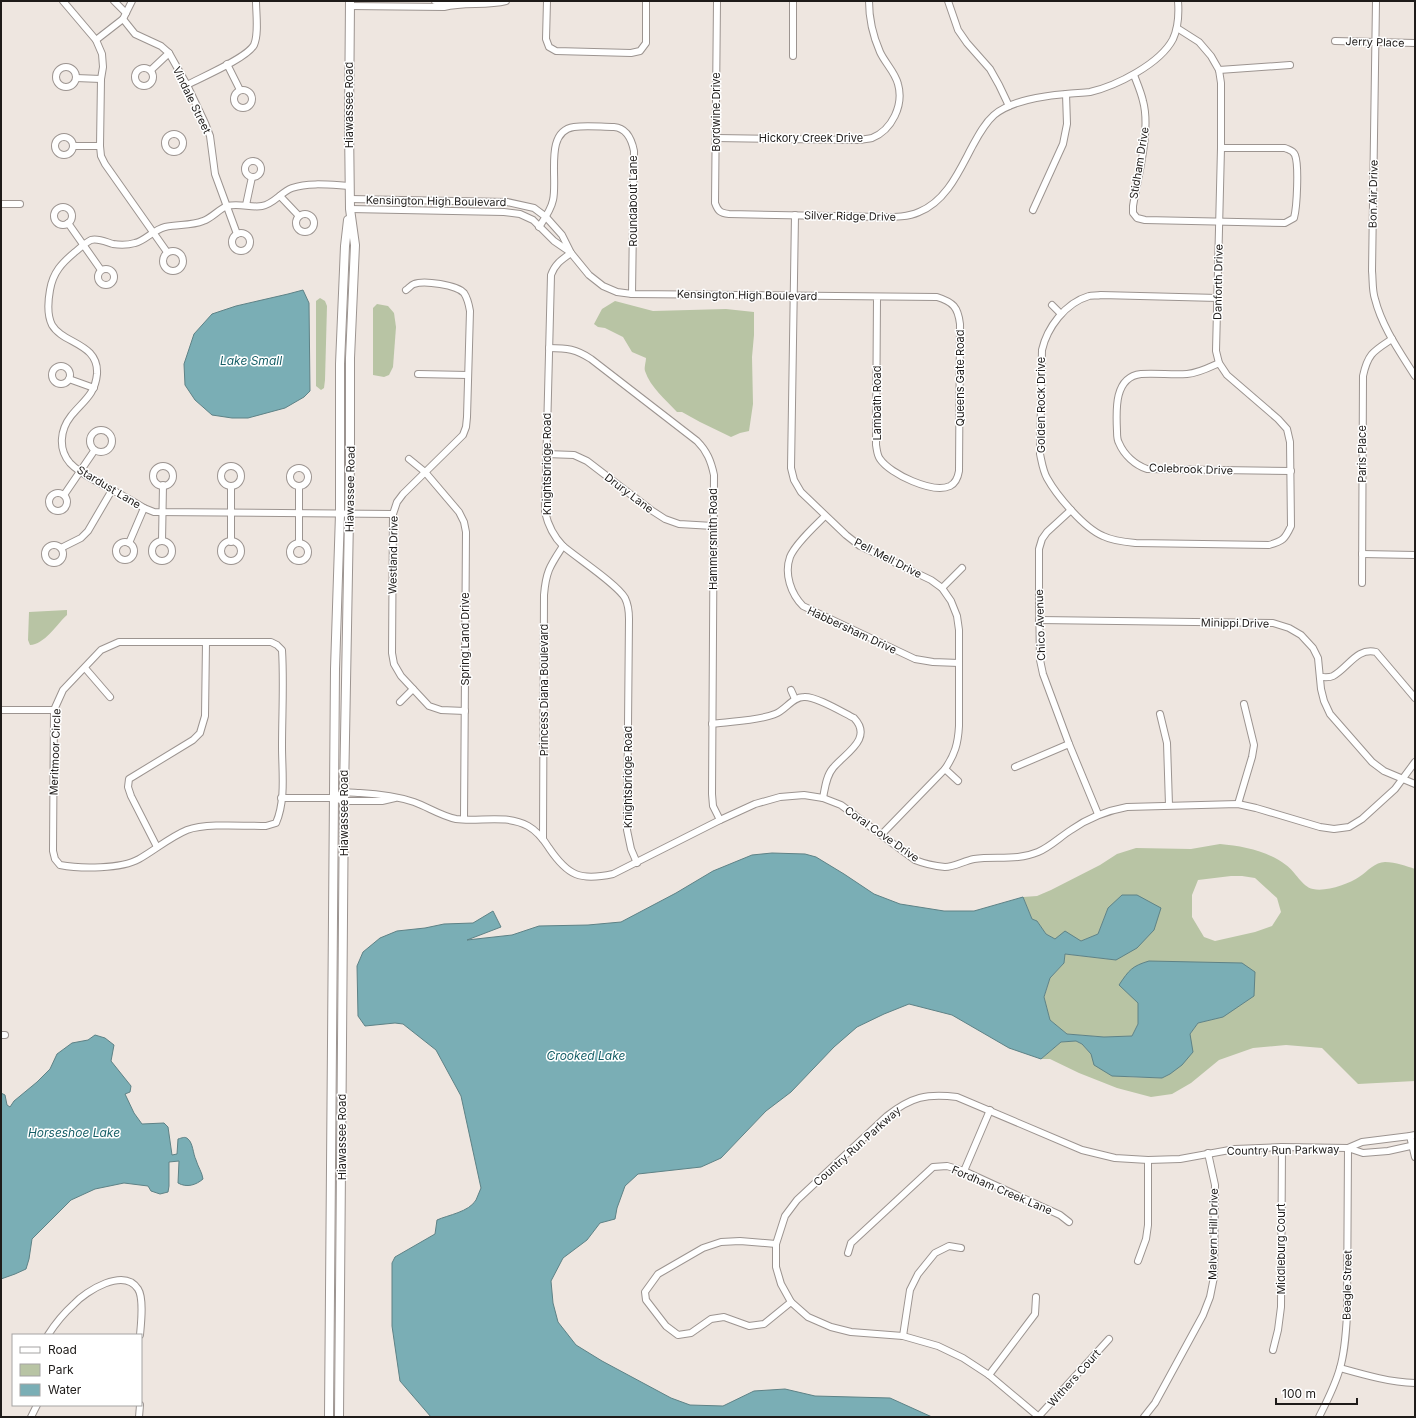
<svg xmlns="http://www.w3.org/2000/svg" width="1416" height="1418" font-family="Inter,sans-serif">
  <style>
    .green { fill: #b8c4a4; fill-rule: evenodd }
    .water { fill: #7aaeb5; stroke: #5e8286 }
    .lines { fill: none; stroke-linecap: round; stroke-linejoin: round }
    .minor-casing { stroke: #9c9490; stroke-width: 8 }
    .tertiary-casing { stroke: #9c9490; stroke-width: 10 }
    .minor { stroke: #fff; stroke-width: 6 }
    .tertiary { stroke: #fff; stroke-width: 8 }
    .labels { text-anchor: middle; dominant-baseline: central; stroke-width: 3; stroke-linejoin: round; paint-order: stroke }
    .street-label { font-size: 11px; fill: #1e1b19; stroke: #fff }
    .water-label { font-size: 12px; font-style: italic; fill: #155e66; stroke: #fff }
  </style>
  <rect width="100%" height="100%" fill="#eee6e0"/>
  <!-- green -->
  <g class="green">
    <path d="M320 298 325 301 327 306 325 380 324 388 321 390 316 386V301Z"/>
    <path d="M615 301 653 311 726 309 754 312V335L752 357 753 404 749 431 740 433 731 437 700 422 682 412H677C666 400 650 387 645 371 644 367 646 362 646 358L632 352 623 337 605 328 598 327 594 324 602 309Z"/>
    <path d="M377 304 388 306 394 313 396 327 393 367 389 375 384 377 373 375V308Z"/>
    <path d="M67 610V615C57 624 44 645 30 645L28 640 29 612Z"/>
    <path d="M1220 844C1243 846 1268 851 1286 865 1295 871 1302 887 1313 889 1326 892 1349 884 1359 877 1368 871 1375 862 1385 862 1396 862 1406 866 1415 869V1081L1358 1084 1322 1048 1286 1045 1253 1048 1219 1060 1191 1083 1172 1094 1151 1097 1117 1088 1079 1073 1050 1059H1041L1061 1042 1076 1041 1082 1044 1091 1054 1127 1077 1162 1078 1170 1074 1190 1034 1198 1023 1223 1017 1138 1003V1024L1132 1036 1104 1037 1067 1034 1050 1020 1044 998 1050 978 1064 963 1065 954 1116 960 1108 908 1098 934 1081 941 1055 939 1046 934 1037 921 1032 919 1023 897 1037 896 1051 890 1100 865 1117 854 1136 848 1191 849ZM1231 876H1242L1255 878 1277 898 1281 912 1272 926 1255 932 1215 941 1204 937 1192 917V895L1198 880Z"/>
  </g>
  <!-- water -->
  <g class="water">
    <path d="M303 290 309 303 310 391 304 397 285 408 248 418H232L212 415 195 400 185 385 184 364 194 334 212 314 236 306 288 294Z"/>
    <path d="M772 853 805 854 816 857 844 874 874 894 900 904 944 911H974L1023 897 1032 919 1037 921 1046 934 1055 939 1065 931 1081 941 1098 934 1108 908 1122 895H1137L1161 908 1154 930 1137 948 1116 960 1065 954 1064 963 1050 978 1044 997 1050 1020 1067 1034 1104 1037 1132 1036 1138 1024V1003L1119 985C1129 970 1132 966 1149 961L1242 963 1255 972 1254 996 1223 1017 1198 1023 1190 1034 1193 1052 1182 1065 1170 1074 1162 1078 1112 1076 1094 1065 1091 1054 1082 1044 1076 1041 1061 1042 1041 1059 1009 1048 952 1015 909 1004 884 1014 857 1027 834 1047 791 1092 766 1111 721 1158 701 1167 638 1174 625 1186 617 1208 615 1219 600 1223 587 1240 563 1258 551 1281 553 1303 558 1322 576 1345 602 1361 671 1398 690 1405 723 1406 754 1391 785 1389 815 1396 890 1398 932 1417H431L400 1381 392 1326V1263L395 1257 435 1234 437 1220C448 1215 469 1212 476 1200 478 1196 479 1192 481 1188L461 1096 436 1050 403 1024 395 1023 365 1026 358 1016 357 966 363 952 380 938 397 931 425 928 444 924 473 923 493 911 501 927 467 940 512 935 539 926 588 925 621 922 676 893 713 871 752 855Z"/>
    <path d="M95 1035 105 1038 114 1045 111 1061 131 1086 130 1092 125 1094 134 1113 142 1124 164 1123 168 1127 172 1155 177 1154 178 1139C182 1138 185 1136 188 1139 193 1143 193 1154 196 1160 198 1167 202 1172 203 1179 196 1185 187 1188 178 1183L179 1161 169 1162V1186L168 1192 160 1194 151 1191 148 1186 124 1183 95 1189 71 1200 32 1239 29 1259 26 1269 15 1274 1 1279V1093L5 1095 7 1105 10 1107 14 1101 37 1082 50 1069 57 1054 72 1043 88 1040Z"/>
  </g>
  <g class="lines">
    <defs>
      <g id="minor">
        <path d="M63 1 96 40 102 54 103 67 101 79 100 146 101 156 105 164 167 252"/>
        <path d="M114 1 126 13"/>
        <path d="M435 1H445L454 4"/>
        <path d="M547 1 546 39 549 47 556 51 631 53 640 51 646 43V1"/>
        <path d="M717 1 715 203C718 211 720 213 729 214L883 217C895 217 908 217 919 212 947 201 960 169 973 145 979 134 985 123 994 115 1012 100 1043 96 1066 94 1074 93 1082 93 1090 92 1116 86 1160 64 1173 39 1178 28 1179 14 1178 1"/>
        <path d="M948 1 958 30 967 43 990 69 999 85 1009 106"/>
        <path d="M1376 1 1372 271C1373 280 1372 290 1375 299 1382 327 1400 352 1415 376"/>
        <path d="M350 6 444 7C465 2 486 6 506 1"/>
        <path d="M123 19 135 34 161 46 169 53 187 85 205 123 210 136 215 174 237 234"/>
        <path d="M1177 28 1199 42 1211 56 1219 70 1221 83V148L1216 351 1219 363 1227 375 1278 419 1287 429 1290 442 1291 526C1285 539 1283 541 1269 545L1136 543C1125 542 1113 541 1103 536 1084 528 1057 496 1047 478 1043 471 1042 463 1040 454L1042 350C1047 328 1065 303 1089 296 1092 295 1097 296 1101 295L1218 298"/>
        <path d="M96 40 123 19 132 1"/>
        <path d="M1335 41 1415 43"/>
        <path d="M793 56V1"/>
        <path d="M227 64 240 90"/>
        <circle cx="66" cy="77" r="10"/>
        <circle cx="144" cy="77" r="9"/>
        <path d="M151 70 169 53"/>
        <path d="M1219 70 1290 65"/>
        <path d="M1134 75C1137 83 1141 92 1143 101 1151 130 1138 176 1133 206V213L1137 218 1145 220 1285 223 1294 218C1297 207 1299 165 1295 155 1293 150 1289 150 1285 148H1221"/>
        <path d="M76 78 101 79"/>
        <path d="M187 85C202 77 247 58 254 45 259 34 256 13 256 1"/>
        <circle cx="243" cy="99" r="9"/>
        <circle cx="174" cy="143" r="9"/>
        <circle cx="64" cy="146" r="9"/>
        <path d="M716 138 860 140C864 139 868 139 872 138 892 130 904 105 898 84 895 72 885 63 880 52 873 36 869 18 869 1"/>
        <path d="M73 146H100"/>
        <circle cx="253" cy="169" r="8"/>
        <path d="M350 186C331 185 310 182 292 188 281 192 274 204 262 206 252 208 239 203 227 206 219 209 212 218 203 221 191 226 178 224 165 227 153 230 145 241 135 243 128 245 120 245 113 244 106 242 98 238 91 240 85 243 80 248 75 252 62 263 53 272 50 290 48 301 47 315 52 325 63 344 99 343 97 374 95 395 83 401 71 416 60 430 58 449 70 463 79 473 93 479 105 486 118 493 131 500 144 508L154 512 393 514"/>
        <path d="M280 196 299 216"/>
        <path d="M350 199 507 202 534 208 546 217 562 235 571 253 589 275 603 286 617 292 632 294 937 297C953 302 958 307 960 324L959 471C958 477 956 483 950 486 933 494 890 474 880 459 877 455 877 450 876 445L877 297"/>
        <path d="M1 204H20"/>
        <path d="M246 205 252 177"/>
        <circle cx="63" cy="216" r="9"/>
        <path d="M350 209 504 212 520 214 533 220 554 241 570 252"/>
        <path d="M1033 210 1063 144 1067 124 1066 94"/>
        <circle cx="305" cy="223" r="9"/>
        <path d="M795 215 791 468 794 480 801 492 846 535 860 546 931 580 942 588 951 601 957 616 959 630V726C958 744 955 754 945 769L881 835"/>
        <path d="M68 223 101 270"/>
        <path d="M539 227C545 218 551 210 553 200 558 179 544 131 574 127 587 125 601 127 614 127 627 128 632 141 634 151L632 294"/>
        <circle cx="241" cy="242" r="9"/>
        <circle cx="173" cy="261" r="10"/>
        <path d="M571 253C561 260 555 264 551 275L545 512C548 525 553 536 563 546 577 558 617 584 625 598 628 604 629 613 629 619L627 830 631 849 637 863"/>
        <circle cx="106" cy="277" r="8"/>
        <path d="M406 290C409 288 411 285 414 284 424 280 457 285 464 293 468 299 469 305 470 311L467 417 466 427 463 435 403 494 397 502 393 514 392 653 394 664 401 676 429 706 441 710 465 711"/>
        <path d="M1052 305 1061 314"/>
        <path d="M549 348C567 348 576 349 591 359L697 441C707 451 711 461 714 475L712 794 713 806 720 820"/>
        <path d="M1219 363C1208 368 1199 373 1187 374 1172 375 1157 373 1141 374 1114 377 1116 410 1117 431 1117 435 1117 440 1119 443 1124 455 1135 465 1147 469L1291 471"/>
        <circle cx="61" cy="375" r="9"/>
        <path d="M418 374 468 375"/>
        <path d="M69 379 94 388"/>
        <circle cx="101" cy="441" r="11"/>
        <path d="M546 454 574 455 587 461 651 510 665 519 679 524 713 526"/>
        <path d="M409 459 425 472 459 512 464 522 466 532 464 819"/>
        <circle cx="163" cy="476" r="10"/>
        <circle cx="231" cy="476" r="10"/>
        <circle cx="299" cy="477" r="9"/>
        <path d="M231 486V542"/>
        <path d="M299 486V543"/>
        <circle cx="58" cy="502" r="9"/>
        <path d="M64 495 94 451"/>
        <path d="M1071 510 1047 532 1042 539 1039 549V598L1040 660 1043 674 1069 744 1098 814"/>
        <path d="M825 516C815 526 795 544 790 557 784 574 791 594 803 606L915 659 933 662 959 663"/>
        <path d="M162 541 163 485"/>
        <circle cx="231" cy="551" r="10"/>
        <circle cx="162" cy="551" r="10"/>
        <circle cx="125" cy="551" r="9"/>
        <path d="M129 543 144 508"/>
        <circle cx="299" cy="552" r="9"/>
        <circle cx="54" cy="554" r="9"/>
        <path d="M61 548 81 538 88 531 112 490"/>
        <path d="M1362 554 1415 555"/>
        <path d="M1362 583 1363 376C1368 353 1374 351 1392 339"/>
        <path d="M942 588 962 568"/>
        <path d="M1039 620 1273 623 1289 628 1301 635 1313 648 1318 658 1321 689 1324 701 1330 714 1372 762 1384 771 1415 784"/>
        <path d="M119 642H271L277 645 282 650C284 682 282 715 282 747 282 771 286 800 276 823L266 826C244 826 206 823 187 830 170 837 155 850 139 859 121 869 81 869 60 865L55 859 53 851 54 710 63 690 101 650Z"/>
        <path d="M85 668 110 697"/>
        <path d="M1320 677C1324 677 1329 678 1333 676 1348 668 1357 647 1376 652L1415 698"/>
        <path d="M791 690 795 699"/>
        <path d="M400 702 413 689"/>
        <path d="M1 710H54"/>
        <path d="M1160 714 1167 743 1169 805"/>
        <path d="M712 724C731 721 758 721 775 714 786 710 792 697 804 697 816 696 842 712 854 718 874 739 844 754 833 768 826 776 825 788 823 798"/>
        <path d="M1015 767 1069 744"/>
        <path d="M945 769 958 781"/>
        <path d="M281 798H334L343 801H382L395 798"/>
        <path d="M334 798C337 797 341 793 345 793 349 792 355 793 360 793 378 794 396 796 414 802 428 807 441 816 456 819 480 822 506 814 528 826 537 831 544 840 549 848 568 876 580 881 613 874L720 820 755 804 780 797 804 795 823 798 841 805 915 860C925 864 934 866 945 867 954 867 964 861 974 859 996 856 1017 861 1038 852 1050 847 1060 837 1071 830 1088 818 1105 811 1127 807L1238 804 1256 808 1320 827 1334 829 1349 827 1362 819 1395 789 1415 762"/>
        <path d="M1238 804 1252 757 1254 745 1244 704"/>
        <path d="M543 839 544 595C546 571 550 566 563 546"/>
        <path d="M157 847 131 796 128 787 129 779 193 740 200 733 205 716 206 642"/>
        <path d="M1 1035H5"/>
        <path d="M1410 1136 1415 1157"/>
        <path d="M1348 1148 1362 1142 1410 1136 1415 1135"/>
        <path d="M964 1171 990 1110"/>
        <path d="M776 1244 740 1241 721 1242 703 1248 658 1274 645 1292 646 1300 666 1326 678 1335 691 1333 711 1319 724 1317 749 1326 764 1324 791 1302"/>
        <path d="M848 1253 851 1243 933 1167 947 1166 964 1171 1060 1215 1069 1222"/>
        <path d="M1138 1261 1146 1239 1148 1225V1160"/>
        <path d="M48 1335C55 1324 64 1313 74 1304 86 1291 124 1267 138 1289 144 1298 141 1324 140 1335"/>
        <path d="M903 1336 910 1290 918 1274 935 1253 949 1246 961 1248"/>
        <path d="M1273 1350 1278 1330 1281 1307 1282 1147"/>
        <path d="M1340 1368C1365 1375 1389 1382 1415 1383"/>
        <path d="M989 1375 1035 1314 1036 1297"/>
        <path d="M1039 1416 1109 1339"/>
        <path d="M31 1417 37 1405"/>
        <path d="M139 1417 140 1405"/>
        <path d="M1039 1417 989 1375 963 1358 938 1346 903 1336 851 1332 831 1327 808 1317 791 1302 781 1284 776 1267V1244L785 1216 797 1200 887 1116C911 1097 927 1093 957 1097L1082 1150 1115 1158 1148 1160 1180 1159 1235 1149 1282 1147 1348 1148 1363 1153 1388 1151 1415 1145"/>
        <path d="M1144 1417 1155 1403 1203 1315 1210 1297 1214 1277 1215 1185 1208 1153"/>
        <path d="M1319 1417C1327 1401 1335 1386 1340 1368 1345 1351 1346 1333 1347 1315L1348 1148"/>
      </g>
      <g id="tertiary">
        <path d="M329 1417 335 669 340 514V364L345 246 348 220"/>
        <path d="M339 1417 344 793 350 462V358L355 245 350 209 349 125 350 1"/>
      </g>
    </defs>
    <!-- minor casing -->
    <use href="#minor" class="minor-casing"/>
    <!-- tertiary casing -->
    <use href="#tertiary" class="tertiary-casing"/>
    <!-- minor -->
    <use href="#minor" class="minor"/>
    <!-- tertiary -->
    <use href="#tertiary" class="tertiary"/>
  </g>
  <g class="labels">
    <!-- street labels -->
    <g class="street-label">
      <text transform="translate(1375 42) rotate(2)">Jerry Place</text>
      <text transform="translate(192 100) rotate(64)">Vindale Street</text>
      <text transform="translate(349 105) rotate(-90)">Hiawassee Road</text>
      <text transform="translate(716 112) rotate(-90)">Bordwine Drive</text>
      <text x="811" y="138">Hickory Creek Drive</text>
      <text transform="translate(1139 163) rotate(-81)">Stidham Drive</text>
      <text transform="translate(1373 194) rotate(-89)">Bon Air Drive</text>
      <text transform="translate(436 201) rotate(1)">Kensington High Boulevard</text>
      <text transform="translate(633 201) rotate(-90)">Roundabout Lane</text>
      <text transform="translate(850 216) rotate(1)">Silver Ridge Drive</text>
      <text transform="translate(1218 282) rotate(-89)">Danforth Drive</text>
      <text transform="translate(747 295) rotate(1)">Kensington High Boulevard</text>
      <text transform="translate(960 378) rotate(-90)">Queens Gate Road</text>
      <text transform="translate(877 403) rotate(-90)">Lambath Road</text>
      <text transform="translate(1041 405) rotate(-90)">Golden Rock Drive</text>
      <text transform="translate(1362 454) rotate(-90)">Paris Place</text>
      <text transform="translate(547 464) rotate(-90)">Knightsbridge Road</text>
      <text transform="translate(1191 469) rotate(2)">Colebrook Drive</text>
      <text transform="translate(109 487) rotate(31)">Stardust Lane</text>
      <text transform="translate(350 489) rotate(-89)">Hiawassee Road</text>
      <text transform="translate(629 493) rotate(37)">Drury Lane</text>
      <text transform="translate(713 539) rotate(-90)">Hammersmith Road</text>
      <text transform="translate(393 555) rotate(-89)">Westland Drive</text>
      <text transform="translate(888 558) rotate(27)">Pell Mell Drive</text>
      <text transform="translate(1235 623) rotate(1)">Minippi Drive</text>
      <text transform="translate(1040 625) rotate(-92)">Chico Avenue</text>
      <text transform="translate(852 630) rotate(25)">Habbersham Drive</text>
      <text transform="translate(465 639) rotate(-90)">Spring Land Drive</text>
      <text transform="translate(544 690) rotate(-90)">Princess Diana Boulevard</text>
      <text transform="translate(55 752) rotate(-88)">Meritmoor Circle</text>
      <text transform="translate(628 777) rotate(-90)">Knightsbridge Road</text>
      <text transform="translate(344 813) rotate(-90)">Hiawassee Road</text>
      <text transform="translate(882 834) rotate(35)">Coral Cove Drive</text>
      <text transform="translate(342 1137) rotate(-90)">Hiawassee Road</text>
      <text transform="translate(857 1146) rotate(-42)">Country Run Parkway</text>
      <text transform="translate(1283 1150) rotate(-1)">Country Run Parkway</text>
      <text transform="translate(1002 1190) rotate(23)">Fordham Creek Lane</text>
      <text transform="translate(1213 1234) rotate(-89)">Malvern Hill Drive</text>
      <text transform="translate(1281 1249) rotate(-90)">Middleburg Court</text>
      <text transform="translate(1347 1285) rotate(-89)">Beagle Street</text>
      <text transform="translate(1074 1378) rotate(-48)">Withers Court</text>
    </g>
    <!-- water labels -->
    <g class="water-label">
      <text x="251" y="360">Lake Small</text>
      <text x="586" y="1055">Crooked Lake</text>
      <text x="74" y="1132">Horseshoe Lake</text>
    </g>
  </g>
  <!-- border -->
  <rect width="1416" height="1418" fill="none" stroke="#1e1b19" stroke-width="4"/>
  <!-- legend -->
  <rect x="12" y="1334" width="130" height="72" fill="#ffffff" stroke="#a5a4a3"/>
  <rect x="20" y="1347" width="20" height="6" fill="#ffffff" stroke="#a5a4a3"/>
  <text x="48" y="1354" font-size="12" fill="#1e1b19">Road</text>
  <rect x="20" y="1364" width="20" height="12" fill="#b8c4a4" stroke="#a5a4a3"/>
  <text x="48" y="1374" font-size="12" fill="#1e1b19">Park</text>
  <rect x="20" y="1384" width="20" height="12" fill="#7aaeb5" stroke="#a5a4a3"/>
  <text x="48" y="1394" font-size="12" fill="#1e1b19">Water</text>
  <!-- scale -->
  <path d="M1276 1398v6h81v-6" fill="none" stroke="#1e1b19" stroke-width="2"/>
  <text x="1282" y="1398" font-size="12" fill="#1e1b19" stroke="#ffffff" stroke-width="3" paint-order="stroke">100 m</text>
</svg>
